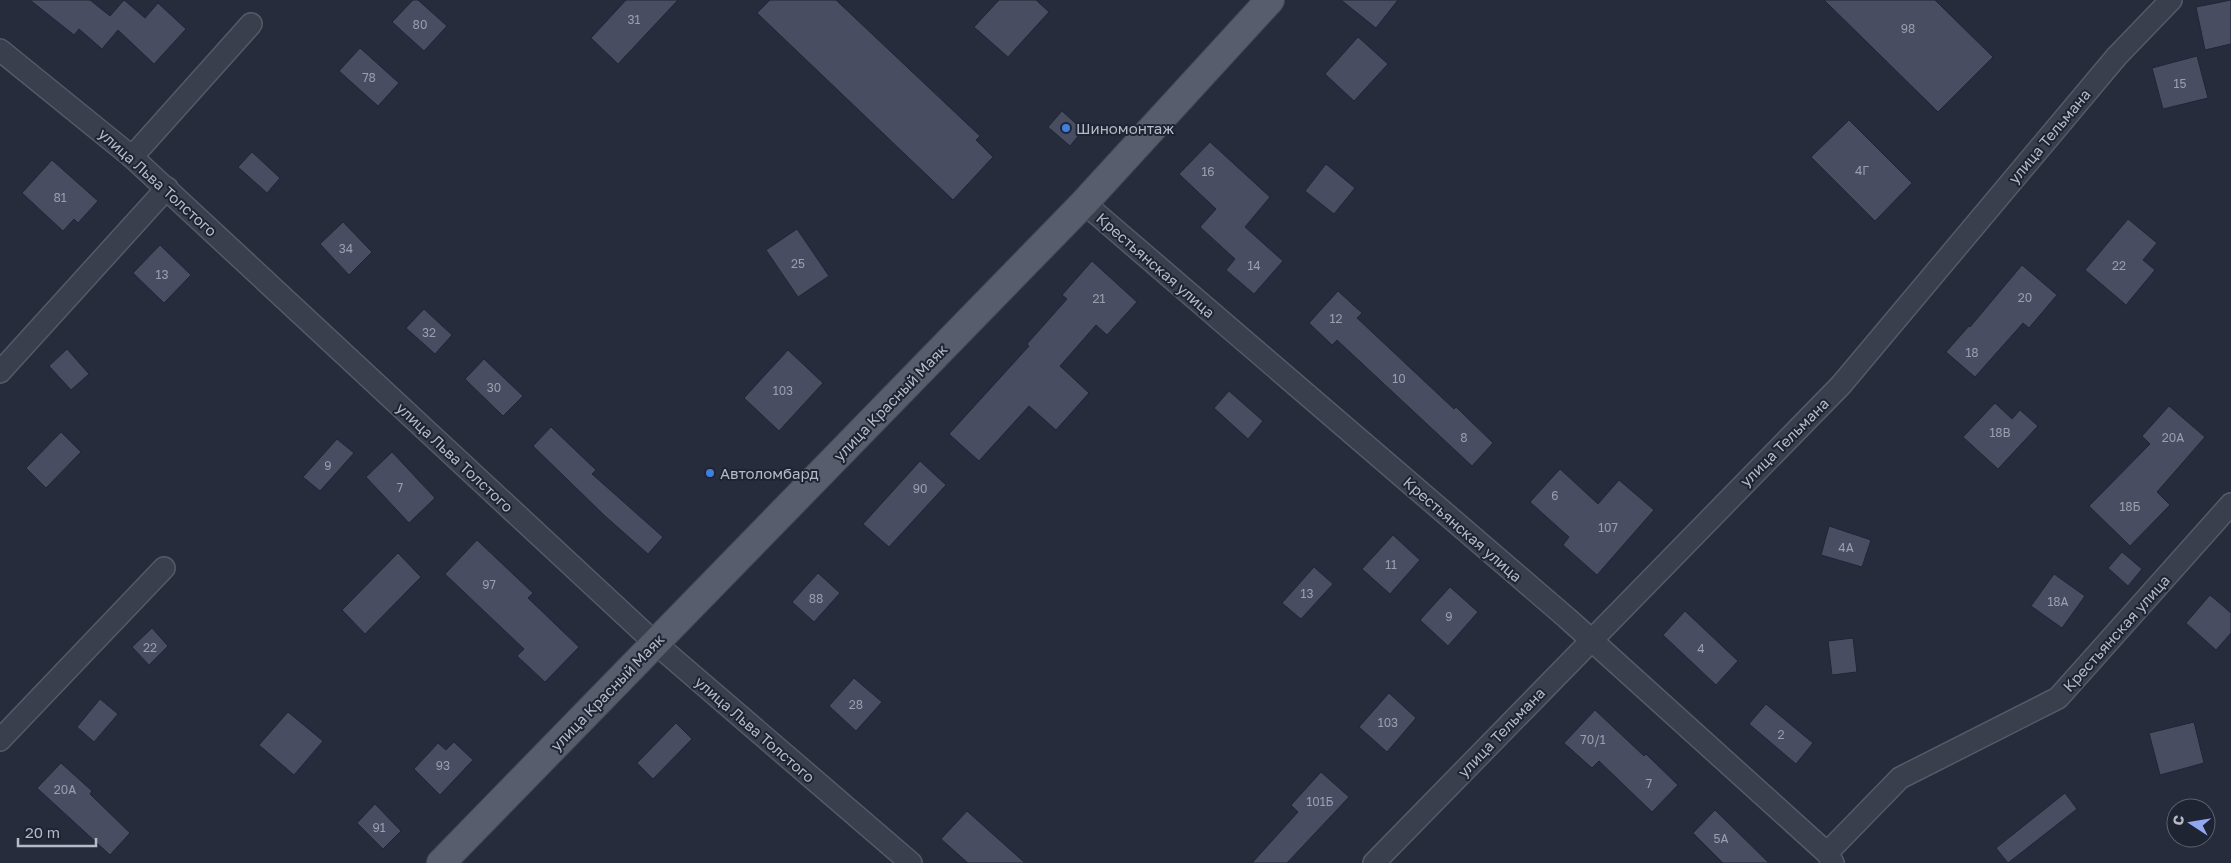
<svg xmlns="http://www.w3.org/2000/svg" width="2231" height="863" font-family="'Golos Text',sans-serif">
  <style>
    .building { fill: #484d61; stroke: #212635 }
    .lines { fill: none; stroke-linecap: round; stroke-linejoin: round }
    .street-casing { stroke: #555a68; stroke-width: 24 }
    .primary-casing { stroke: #434856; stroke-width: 30 }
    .street { stroke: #3a3f4d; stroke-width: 21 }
    .primary { stroke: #585d6d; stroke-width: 28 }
    .shop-dot { fill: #3f7fe0; stroke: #1f2433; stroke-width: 2 }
    .labels { text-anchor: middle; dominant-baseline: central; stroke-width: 4; stroke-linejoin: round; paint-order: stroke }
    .number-label { font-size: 12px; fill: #9a9fae }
    .poi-label { font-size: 15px; fill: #b6bac8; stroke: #1f2433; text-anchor: start }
    .street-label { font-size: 15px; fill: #b6bac8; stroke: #1f2433 }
  </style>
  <rect width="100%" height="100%" fill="#272c3d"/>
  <!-- building -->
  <g class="building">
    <path d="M30 0H90L110 16 124 0 145 18 158 3 186 29 154 64 118 30 102 49 79 29 74 35Z"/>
    <path d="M413 0H418L447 26 424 51 392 22Z"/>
    <path d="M626 0H678L618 64 591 38Z"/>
    <path d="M770 0H836L980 136 976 140 993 157 953 200 757 13Z"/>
    <path d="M999 0H1036L1049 12 1008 57 974 27Z"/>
    <path d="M1341 0H1398L1376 28Z"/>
    <path d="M1824 0H1935L1993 57 1938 112Z"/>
    <path d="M2231 0V44L2205 50 2196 7Z"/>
    <path d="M1358 37 1388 64 1354 101 1325 74Z"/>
    <path d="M360 48 399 83 378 106 339 71Z"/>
    <path d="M2197 56 2208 98 2163 109 2152 68Z"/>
    <path d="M1062 111 1083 130 1070 146 1048 127Z"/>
    <path d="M1849 120 1912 183 1875 221 1811 157Z"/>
    <path d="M1210 142 1270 197 1245 227 1283 261 1254 294 1226 270 1235 259 1200 227 1216 209 1179 174Z"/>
    <path d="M252 152 280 178 267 193 238 167Z"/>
    <path d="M52 160 98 201 78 223 74 219 63 231 22 193Z"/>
    <path d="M1326 164 1355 188 1334 214 1305 191Z"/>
    <path d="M2128 219 2157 243 2143 260 2155 270 2126 305 2085 270Z"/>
    <path d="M343 222 372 252 349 275 320 244Z"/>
    <path d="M797 229 829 276 798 297 766 250Z"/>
    <path d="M160 245 191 275 164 303 133 273Z"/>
    <path d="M1092 261 1137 302 1107 335 1096 325 1060 366 1089 393 1056 430 1029 406 979 461 949 434 1029 346 1027 344 1067 299 1062 295Z"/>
    <path d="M2022 265 2057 295 2029 328 2023 323 1975 377 1946 352 1969 326 1970 327Z"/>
    <path d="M1338 291 1362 313 1357 318 1454 409 1456 407 1493 443 1472 466 1337 340 1332 345 1309 323Z"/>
    <path d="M424 309 452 335 435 354 406 328Z"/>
    <path d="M67 349 89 374 71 390 49 366Z"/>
    <path d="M788 350 823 383 779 431 744 398Z"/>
    <path d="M484 359 523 396 503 416 465 379Z"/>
    <path d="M1229 391 1263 421 1248 439 1214 408Z"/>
    <path d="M1995 403 2012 419 2020 410 2038 426 1998 469 1963 437Z"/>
    <path d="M2169 406 2205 437 2157 492 2170 505 2130 546 2089 506 2150 444 2142 436Z"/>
    <path d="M551 427 596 470 592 474 663 537 648 554 605 516 533 446Z"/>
    <path d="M61 432 81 452 46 488 26 468Z"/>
    <path d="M337 439 354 453 320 491 303 477Z"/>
    <path d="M392 452 435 498 409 523 366 477Z"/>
    <path d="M920 461 946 485 889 547 863 524Z"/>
    <path d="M1560 469 1598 504 1619 480 1654 510 1597 575 1563 545 1569 537 1530 502Z"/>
    <path d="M1829 526 1871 540 1862 567 1821 555Z"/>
    <path d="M1393 535 1420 560 1390 594 1362 569Z"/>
    <path d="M477 540 533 593 528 598 579 647 545 682 517 656 524 649 445 574Z"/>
    <path d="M2122 552 2142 569 2128 586 2108 568Z"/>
    <path d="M398 553 421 577 365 634 342 610Z"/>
    <path d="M1314 567 1333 584 1301 619 1282 603Z"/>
    <path d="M818 573 840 593 814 622 792 602Z"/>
    <path d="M2054 574 2085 596 2062 628 2031 606Z"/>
    <path d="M1450 587 1478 612 1448 646 1420 620Z"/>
    <path d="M2210 595 2231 613V633L2216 650 2186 623Z"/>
    <path d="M1685 611 1738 661 1716 685 1663 635Z"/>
    <path d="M152 628 168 646 149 665 132 647Z"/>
    <path d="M1853 638 1857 672 1832 675 1828 641Z"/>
    <path d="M854 678 882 702 856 731 829 706Z"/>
    <path d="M1389 693 1416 718 1387 752 1359 727Z"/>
    <path d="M100 699 118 714 94 742 77 727Z"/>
    <path d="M1766 704 1813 743 1796 764 1749 724Z"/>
    <path d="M1595 710 1644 756 1646 754 1678 785 1652 812 1599 761 1592 768 1564 743Z"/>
    <path d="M288 712 323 741 294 775 259 745Z"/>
    <path d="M2194 722 2204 763 2160 775 2149 733Z"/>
    <path d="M676 723 692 739 653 779 637 763Z"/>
    <path d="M454 742 473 760 440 795 414 769 438 743 446 750Z"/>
    <path d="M61 763 92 791 90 794 130 833 110 855 37 788Z"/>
    <path d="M1321 772 1349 797 1287 863H1252L1298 812 1291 805Z"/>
    <path d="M2065 793 2077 809 2008 863 1996 848Z"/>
    <path d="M375 804 401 831 383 849 357 823Z"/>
    <path d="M1715 810 1769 863H1723L1693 833Z"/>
    <path d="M967 811 1025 863H968L941 839Z"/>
  </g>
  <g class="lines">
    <defs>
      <g id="street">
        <path d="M0 50 132 157 655 643 911 863"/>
        <path d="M132 157 251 24"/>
        <path d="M1084 203 1567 618 1827 853 1833 863"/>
        <path d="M0 372 167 188"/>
        <path d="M0 740 164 568"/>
        <path d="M1827 853 1900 778 2058 698 2231 504"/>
        <path d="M1374 863 1841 385 2117 56 2171 0"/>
      </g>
      <path id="primary" d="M441 863 1084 203 1270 0"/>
    </defs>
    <!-- street casing -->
    <use href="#street" class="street-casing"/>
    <!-- primary casing -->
    <use href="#primary" class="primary-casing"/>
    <!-- street -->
    <use href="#street" class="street"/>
    <!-- primary -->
    <use href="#primary" class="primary"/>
  </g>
  <!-- markers -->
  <g class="shop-dot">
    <circle cx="1066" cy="128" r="5"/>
    <circle cx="710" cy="473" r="5"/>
  </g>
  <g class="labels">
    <!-- number labels -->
    <g class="number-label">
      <text x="634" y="19">31</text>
      <text x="420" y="24">80</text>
      <text x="1908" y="28">98</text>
      <text x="369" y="77">78</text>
      <text x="2180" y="83">15</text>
      <text x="1862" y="170">4Г</text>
      <text x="1208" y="171">16</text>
      <text x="60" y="197">81</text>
      <text x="346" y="248">34</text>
      <text x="798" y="263">25</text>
      <text x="1254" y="265">14</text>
      <text x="2119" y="265">22</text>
      <text x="162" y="274">13</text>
      <text x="2025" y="297">20</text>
      <text x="1099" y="298">21</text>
      <text x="1336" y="318">12</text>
      <text x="429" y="332">32</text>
      <text x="1972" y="352">18</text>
      <text x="1399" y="378">10</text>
      <text x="494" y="387">30</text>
      <text x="783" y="390">103</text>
      <text x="2000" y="432">18В</text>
      <text x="1464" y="437">8</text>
      <text x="2173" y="437">20А</text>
      <text x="328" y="465">9</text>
      <text x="400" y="487">7</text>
      <text x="920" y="488">90</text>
      <text x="1555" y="495">6</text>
      <text x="2130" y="506">18Б</text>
      <text x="1608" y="527">107</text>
      <text x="1846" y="547">4А</text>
      <text x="1391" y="564">11</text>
      <text x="489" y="584">97</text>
      <text x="1307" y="593">13</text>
      <text x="816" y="598">88</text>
      <text x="2058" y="601">18А</text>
      <text x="1449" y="616">9</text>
      <text x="150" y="647">22</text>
      <text x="1701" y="648">4</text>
      <text x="856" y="704">28</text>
      <text x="1388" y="722">103</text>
      <text x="1781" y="734">2</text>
      <text x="1593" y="739">70/1</text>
      <text x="443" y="765">93</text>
      <text x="1649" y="783">7</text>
      <text x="65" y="789">20А</text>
      <text x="1320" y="801">101Б</text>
      <text x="379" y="827">91</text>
      <text x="1721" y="838">5А</text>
    </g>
    <!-- poi labels -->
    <g class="poi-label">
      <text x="1076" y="128">Шиномонтаж</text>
      <text x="720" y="473">Автоломбард</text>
    </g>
    <!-- street labels -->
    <g class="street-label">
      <text transform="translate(2049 136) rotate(-50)">улица Тельмана</text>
      <text transform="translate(158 182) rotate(42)">улица Льва Толстого</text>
      <text transform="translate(1156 265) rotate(41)">Крестьянская улица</text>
      <text transform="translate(890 402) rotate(-46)">улица Красный Маяк</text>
      <text transform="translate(1784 442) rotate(-45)">улица Тельмана</text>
      <text transform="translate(455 457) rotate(43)">улица Льва Толстого</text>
      <text transform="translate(1463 529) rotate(41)">Крестьянская улица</text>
      <text transform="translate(2116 633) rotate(-48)">Крестьянская улица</text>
      <text transform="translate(607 692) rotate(-46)">улица Красный Маяк</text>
      <text transform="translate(755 729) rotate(41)">улица Льва Толстого</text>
      <text transform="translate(1501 732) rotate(-46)">улица Тельмана</text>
    </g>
  </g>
  <!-- north arrow -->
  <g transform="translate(2191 823) rotate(282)"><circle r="24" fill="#1f2433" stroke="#5b606f"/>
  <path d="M0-4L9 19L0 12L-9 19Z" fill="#93a6f0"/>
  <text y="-8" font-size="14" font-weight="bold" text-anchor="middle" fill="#b6bac8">С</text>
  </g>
  <!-- scale -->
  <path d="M18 838v8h78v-8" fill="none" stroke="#b6bac8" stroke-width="2.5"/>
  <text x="25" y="838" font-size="15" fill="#b6bac8" stroke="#1f2433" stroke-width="4" paint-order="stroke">20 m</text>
</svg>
